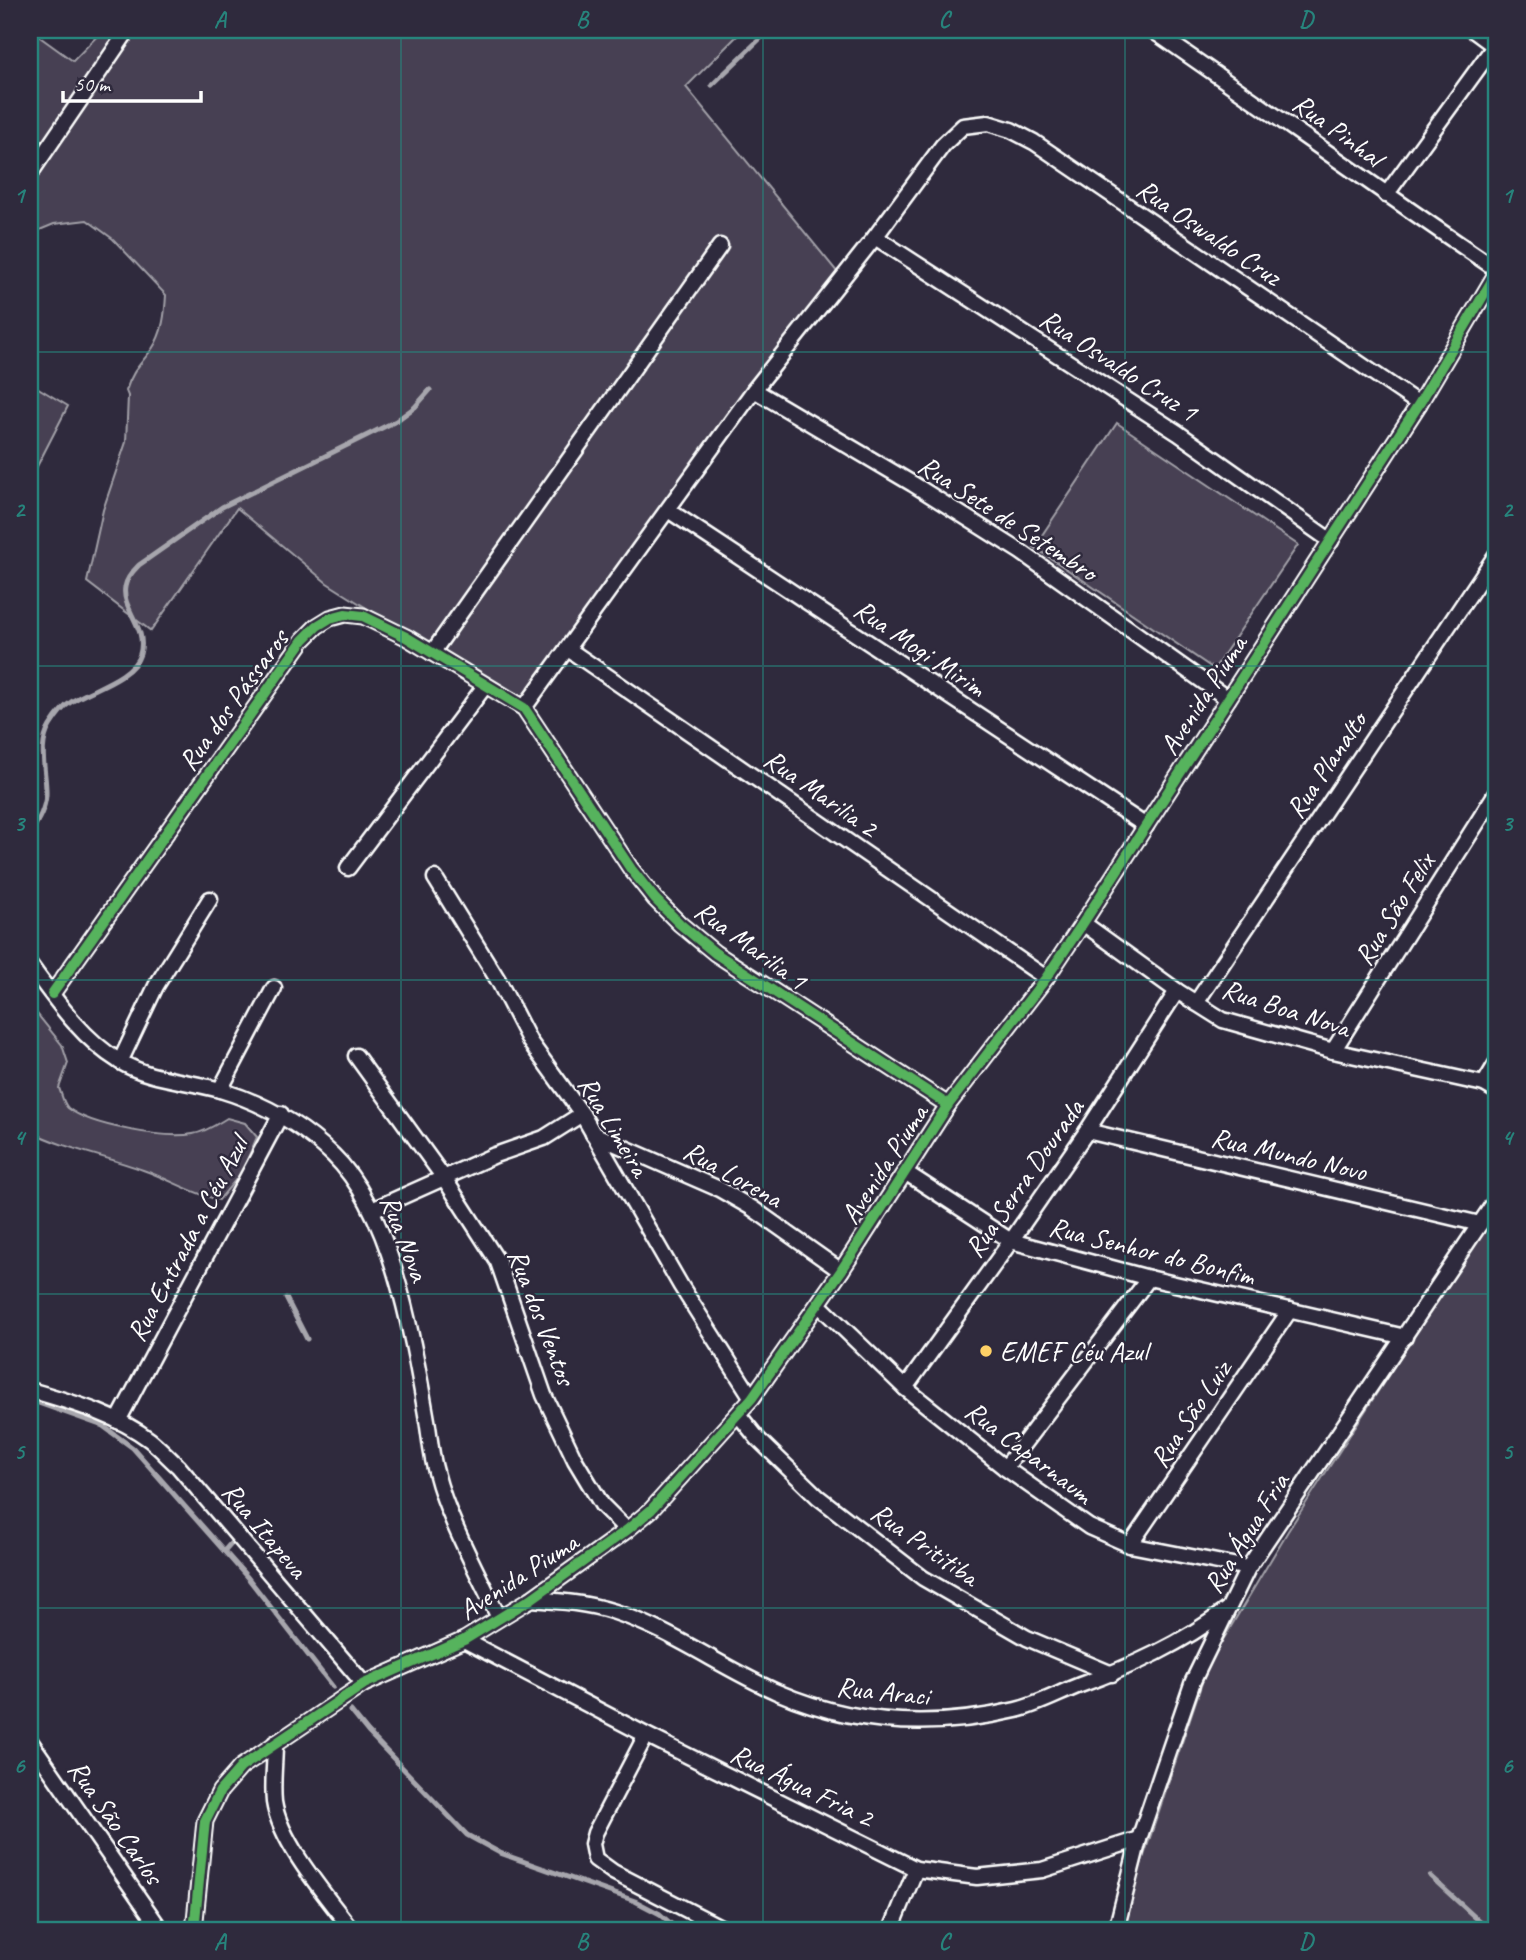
<svg xmlns="http://www.w3.org/2000/svg" width="1526" height="1960" font-family="Caveat,sans-serif">
  <style>
    .green { fill: #464152; stroke: #a2a0a8; stroke-width: 2 }
    .lines { fill: none; stroke-linecap: round; stroke-linejoin: round }
    .stream { stroke: #a7a6ad; stroke-width: 5 }
    .street-casing { stroke: #fff; stroke-width: 19 }
    .street { stroke: #2f2a3d; stroke-width: 14 }
    .cycleway-casing { stroke: #2f2a3d; stroke-width: 15 }
    .cycleway { stroke: #56b35d; stroke-width: 10 }
    .grid { fill: none; stroke: #27847c; stroke-width: 2; stroke-opacity: 0.55 }
    .poi-dot { fill: #ffd166; stroke: #2f2a3d; stroke-width: 2.5 }
    .labels { text-anchor: middle; dominant-baseline: central; stroke-width: 5; stroke-linejoin: round; paint-order: stroke }
    .street-label { font-size: 28px; fill: #fff; stroke: #2f2a3d }
    .poi-label { font-size: 28px; fill: #fff; stroke: #2f2a3d; text-anchor: start }
    .neatline { fill: none; stroke: #27847c; stroke-width: 2.5 }
    .grid-label { font-size: 23px; text-anchor: middle; font-weight: bold; fill: #27847c }
  </style>
  <rect width="100%" height="100%" fill="#2f2a3d"/>
  <filter id="ink" filterUnits="userSpaceOnUse"><feTurbulence type="fractalNoise" baseFrequency=".0143" numOctaves="2"/><feDisplacementMap in="SourceGraphic" scale="14" xChannelSelector="R" yChannelSelector="G"/><feConvolveMatrix kernelMatrix="1 2 1 2 8 2 1 2 1" color-interpolation-filters="sRGB"/></filter>
  <g filter="url(#ink)">
    <!-- green -->
    <g class="green">
      <path d="M30 30 73 61 103 30H743L686 87 847 284 674 504 528 710 327 583 237 508 151 631 87 582 103 510 126 442 128 396 126 391C132 371 140 365 152 349 163 333 165 313 166 295L113 239 87 220 54 224 30 234Z"/>
      <path d="M30 383 68 406 30 480Z"/>
      <path d="M1117 423 1298 545 1214 669 1034 547Z"/>
      <path d="M30 1005 62 1045 68 1063 59 1088C62 1095 63 1103 68 1108 90 1126 165 1139 193 1134 206 1132 217 1124 227 1118L245 1123 257 1137 242 1172 219 1200C191 1193 169 1179 143 1170 105 1156 65 1149 30 1131Z"/>
      <path d="M1496 1208V1930H1119L1208 1665 1288 1531Z"/>
    </g>
    <g class="lines">
      <!-- stream -->
      <g class="stream">
        <path d="M712 85 769 30"/>
        <path d="M30 834C37 822 45 810 46 795 47 773 37 747 50 726 55 718 63 707 71 702 90 689 133 678 140 654 148 627 121 609 125 587 126 579 133 571 139 565L222 507 396 421 415 407 430 390"/>
        <path d="M286 1298 307 1339"/>
        <path d="M30 1400 103 1426 133 1448 248 1578 333 1687"/>
        <path d="M224 1551 232 1542"/>
        <path d="M351 1711 368 1732 467 1835 500 1853 635 1901 660 1914 678 1930"/>
        <path d="M1430 1876 1489 1930"/>
      </g>
      <defs>
        <g id="street">
          <path d="M1152 30C1267 109 1380 191 1496 269"/>
          <path d="M1473 30 1496 47"/>
          <path d="M30 174 128 30"/>
          <path d="M1386 195 1495 45"/>
          <path d="M875 237 1178 433 1331 541"/>
          <path d="M754 390 913 484 1021 552 1228 699"/>
          <path d="M668 510 1146 826"/>
          <path d="M568 649 1046 978"/>
          <path d="M432 653 720 246"/>
          <path d="M524 708 754 390 875 237 943 145 963 126 988 123 1011 130 1034 142 1419 404"/>
          <path d="M348 868 485 686"/>
          <path d="M435 878 498 980 530 1042 582 1114 681 1286 752 1398"/>
          <path d="M1083 923 1177 991 1223 1020 1333 1051 1484 1084 1496 1091"/>
          <path d="M30 965C55 999 82 1039 119 1061 150 1080 186 1080 220 1090 263 1103 301 1124 333 1155 393 1213 413 1341 427 1420 430 1437 431 1456 436 1472 448 1520 478 1573 499 1618"/>
          <path d="M52 994 303 640 317 626 330 618 345 614 363 616 406 637 524 708 631 869 655 899 680 924 715 953 948 1105"/>
          <path d="M1196 1003 1496 555"/>
          <path d="M1333 1051 1496 793"/>
          <path d="M356 1056 444 1178 498 1262 544 1395 575 1460 602 1505 627 1530"/>
          <path d="M120 1062 156 986 210 899"/>
          <path d="M1484 1084 1496 1064"/>
          <path d="M220 1090 274 988"/>
          <path d="M1087 1131 1480 1224"/>
          <path d="M593 1134 719 1189 752 1208 841 1271"/>
          <path d="M905 1172 1011 1241 1149 1278 1405 1337"/>
          <path d="M372 1210 495 1155 544 1138 582 1114"/>
          <path d="M818 1304 905 1388 1005 1468 1089 1527 1130 1545 1248 1568"/>
          <path d="M905 1388 1011 1241 1087 1131 1177 991"/>
          <path d="M30 1390C70 1402 116 1414 150 1440 160 1448 169 1458 178 1466L364 1684"/>
          <path d="M738 1414 758 1439 818 1497 923 1578 1027 1638 1112 1674"/>
          <path d="M118 1421 281 1114"/>
          <path d="M1005 1468 1149 1278"/>
          <path d="M1130 1545 1290 1310"/>
          <path d="M531 1599C560 1601 588 1603 615 1612 673 1631 722 1668 777 1692 853 1725 935 1729 1016 1710 1038 1705 1059 1693 1080 1685 1133 1666 1181 1644 1226 1610"/>
          <path d="M464 1640 646 1735 916 1869 977 1877 1042 1870 1139 1839"/>
          <path d="M646 1735 595 1833 592 1844 595 1859 613 1872 726 1930"/>
          <path d="M30 1741 161 1930"/>
          <path d="M275 1743C275 1762 272 1783 274 1802 280 1843 327 1897 352 1930"/>
          <path d="M194 1930 205 1821 220 1791 241 1767 364 1684 464 1640 531 1599 627 1530 651 1510 752 1398 841 1271 948 1105 1046 978 1083 923 1419 404 1496 274"/>
          <path d="M891 1930 916 1869"/>
          <path d="M1116 1930 1139 1839 1193 1681 1248 1568 1496 1200"/>
        </g>
      </defs>
      <!-- street casing -->
      <use href="#street" class="street-casing"/>
      <!-- street -->
      <use href="#street" class="street"/>
      <defs>
        <g id="cycleway">
          <path d="M52 994 303 640 317 626 330 618 345 614 363 616 406 637 524 708 631 869 655 899 680 924 715 953 948 1105"/>
          <path d="M194 1930 205 1821 220 1791 241 1767 364 1684 464 1640 531 1599 627 1530 651 1510 752 1398 841 1271 948 1105 1046 978 1083 923 1419 404 1496 274"/>
        </g>
      </defs>
      <!-- cycleway casing -->
      <use href="#cycleway" class="cycleway-casing"/>
      <!-- cycleway -->
      <use href="#cycleway" class="cycleway"/>
    </g>
  </g>
  <!-- grid -->
  <path class="grid" d="M401 30V1930M763 30V1930M1125 30V1930M30 352H1496M30 666H1496M30 980H1496M30 1294H1496M30 1608H1496"/>
  <!-- markers -->
  <circle class="poi-dot" cx="986" cy="1351" r="7"/>
  <g class="labels">
    <!-- street labels -->
    <g class="street-label">
      <text transform="translate(1338 130) rotate(36)">Rua Pinhal</text>
      <text transform="translate(1209 232) rotate(34)">Rua Oswaldo Cruz</text>
      <text transform="translate(1119 365) rotate(33)">Rua Osvaldo Cruz 1</text>
      <text transform="translate(1008 518) rotate(33)">Rua Sete de Setembro</text>
      <text transform="translate(920 648) rotate(34)">Rua Mogi Mirim</text>
      <text transform="translate(1203 695) rotate(-57)">Avenida Piuma</text>
      <text transform="translate(233 700) rotate(-54)">Rua dos Pássaros</text>
      <text transform="translate(1326 765) rotate(-56)">Rua Planalto</text>
      <text transform="translate(821 793) rotate(35)">Rua Marilia 2</text>
      <text transform="translate(1394 909) rotate(-58)">Rua São Felix</text>
      <text transform="translate(751 945) rotate(36)">Rua Marilia 1</text>
      <text transform="translate(1286 1008) rotate(18)">Rua Boa Nova</text>
      <text transform="translate(614 1126) rotate(59)">Rua Limeira</text>
      <text transform="translate(1289 1154) rotate(13)">Rua Mundo Novo</text>
      <text transform="translate(884 1164) rotate(-57)">Avenida Piuma</text>
      <text transform="translate(733 1174) rotate(29)">Rua Lorena</text>
      <text transform="translate(1024 1178) rotate(-55)">Rua Serra Dourada</text>
      <text transform="translate(405 1238) rotate(69)">Rua Nova</text>
      <text transform="translate(187 1239) rotate(-62)">Rua Entrada a Céu Azul</text>
      <text transform="translate(1152 1251) rotate(14)">Rua Senhor do Bonfim</text>
      <text transform="translate(542 1317) rotate(69)">Rua dos Ventos</text>
      <text transform="translate(1190 1414) rotate(-56)">Rua São Luiz</text>
      <text transform="translate(1029 1452) rotate(37)">Rua Caparnaum</text>
      <text transform="translate(265 1530) rotate(50)">Rua Itapeva</text>
      <text transform="translate(1246 1533) rotate(-58)">Rua Água Fria</text>
      <text transform="translate(925 1544) rotate(35)">Rua Prititiba</text>
      <text transform="translate(518 1576) rotate(-33)">Avenida Piuma</text>
      <text transform="translate(883 1691) rotate(6)">Rua Araci</text>
      <text transform="translate(802 1785) rotate(26)">Rua Água Fria 2</text>
      <text transform="translate(116 1822) rotate(55)">Rua São Carlos</text>
    </g>
    <!-- poi labels -->
    <g class="poi-label">
      <text x="1000" y="1351">EMEF Céu Azul</text>
    </g>
  </g>
  <!-- margin -->
  <rect width="1526" height="1960" fill="none" stroke="#2f2a3d" stroke-width="77"/>
  <!-- scale -->
  <path d="M63 91v10h138v-10" fill="none" stroke="#ffffff" stroke-width="3.5"/>
  <text x="74" y="91" font-size="21" fill="#ffffff" stroke="#2f2a3d" stroke-width="5" paint-order="stroke">50 m</text>
  <rect x="38" y="38" width="1450" height="1884" class="neatline"/>
  <g class="grid-label">
    <text x="220" y="27">A</text>
    <text x="582" y="27">B</text>
    <text x="944" y="27">C</text>
    <text x="1306" y="27">D</text>
    <text x="19" y="203">1</text>
    <text x="1507" y="203">1</text>
    <text x="19" y="517">2</text>
    <text x="1507" y="517">2</text>
    <text x="19" y="831">3</text>
    <text x="1507" y="831">3</text>
    <text x="19" y="1145">4</text>
    <text x="1507" y="1145">4</text>
    <text x="19" y="1459">5</text>
    <text x="1507" y="1459">5</text>
    <text x="19" y="1773">6</text>
    <text x="1507" y="1773">6</text>
    <text x="220" y="1949">A</text>
    <text x="582" y="1949">B</text>
    <text x="944" y="1949">C</text>
    <text x="1306" y="1949">D</text>
  </g>
</svg>
